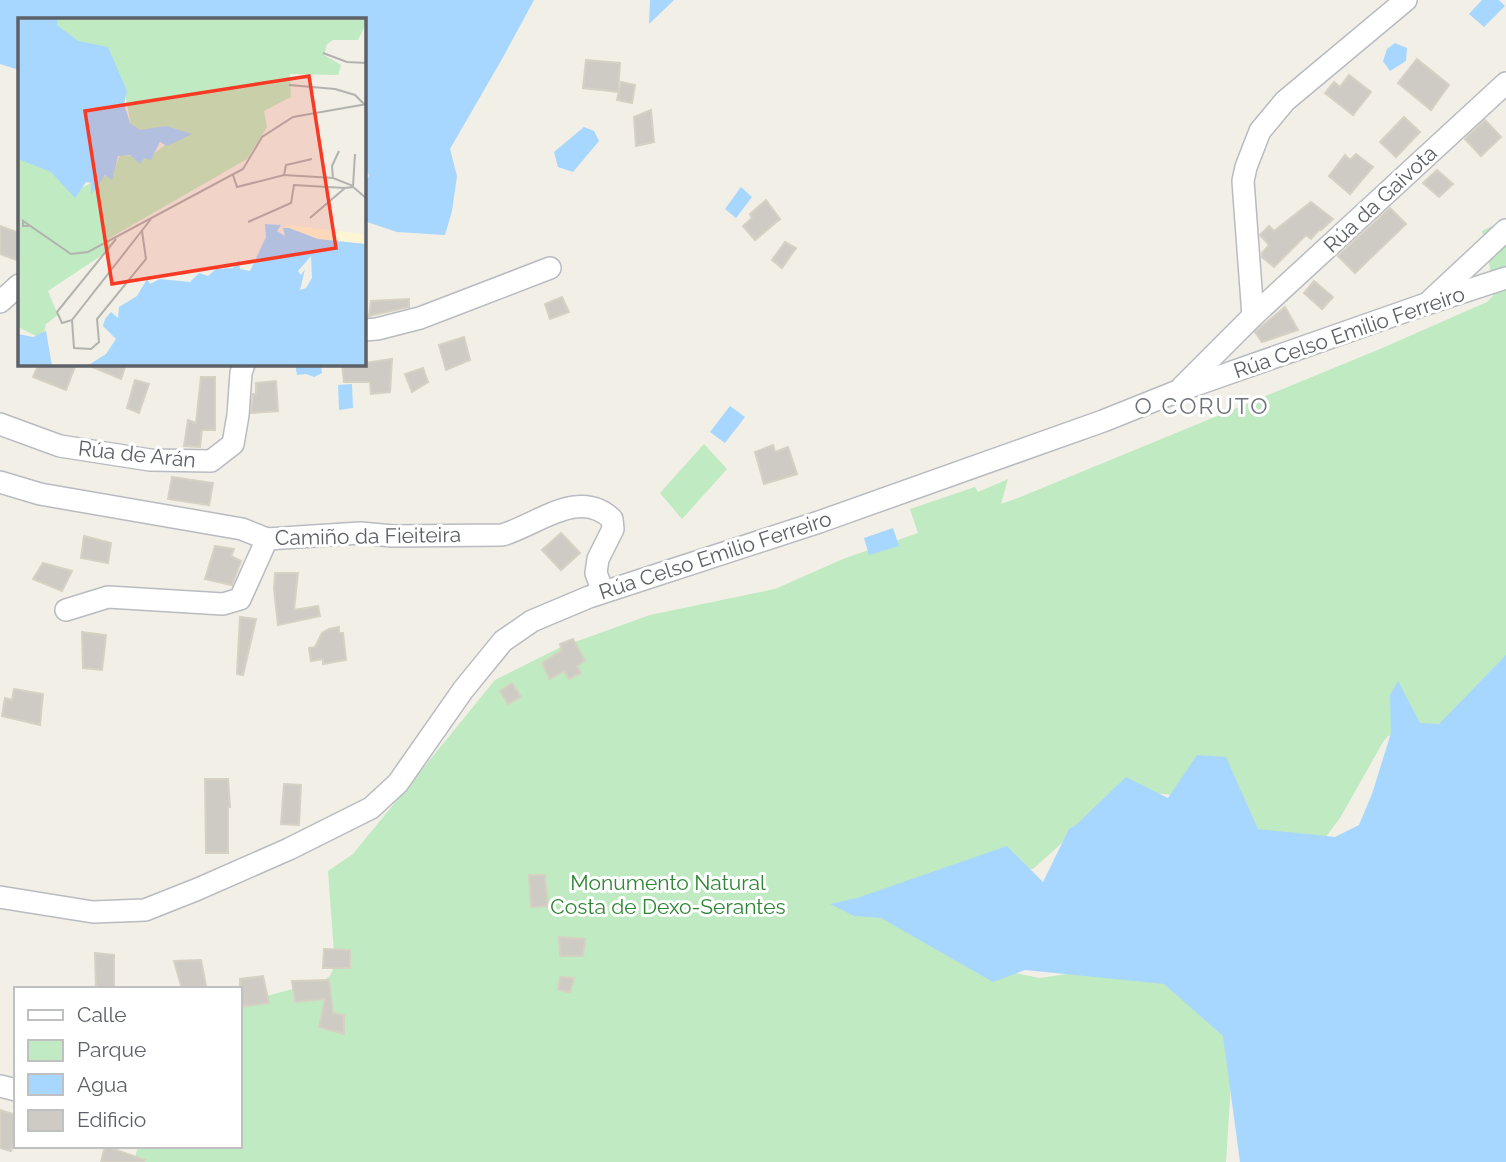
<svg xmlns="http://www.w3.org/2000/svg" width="1506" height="1162" font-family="Raleway,sans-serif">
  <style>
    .green { fill: #c0eac1 }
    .water { fill: #a7d7ff }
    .building { fill: #cecbc4; stroke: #d6d1c3; stroke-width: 2 }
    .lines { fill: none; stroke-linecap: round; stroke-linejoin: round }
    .minor-casing { stroke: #b8bbc0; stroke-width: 24 }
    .minor { stroke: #fff; stroke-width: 21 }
    .labels { text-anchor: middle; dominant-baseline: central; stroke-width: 6; stroke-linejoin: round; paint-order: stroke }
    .street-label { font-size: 21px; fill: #5d6167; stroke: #fff }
    .park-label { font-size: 21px; fill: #2d8633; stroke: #fff }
    .neighbourhood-label { font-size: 23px; letter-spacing: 2px; fill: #6e7379; stroke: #fff }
    .inset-road { fill: none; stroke: #b2b2af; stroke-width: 2 }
    .view { fill: #f83924; fill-opacity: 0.15; stroke: #f83924; stroke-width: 3.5 }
    .inset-edge { fill: none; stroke: #5d6167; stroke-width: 3.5 }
  </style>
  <rect width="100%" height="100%" fill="#f1efe6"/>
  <!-- green -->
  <g class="green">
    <path d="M1506 219V707L1388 736 1383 742 1340 818 1322 842 1246 832 1188 796 1127 791 1092 816 1033 869 978 877 975 965 1040 978 1081 972 1155 983 1216 979 1231 1082 1226 1162H134L138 1146H240V1003L323 981 330 976 335 965 328 871 353 854 495 680 561 647 650 615 775 589 843 559 918 533 910 509 975 487 978 492 1008 479 1001 504 1018 498 1380 349 1487 302 1493 296 1494 286 1482 231Z"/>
    <path d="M704 444 727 469 682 519 660 493Z"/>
  </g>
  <!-- water -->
  <g class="water">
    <path d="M0 0H534L502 59 450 149 457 176 452 211 445 235 397 232 364 221V182L369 176 364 159V19H19V70L0 64Z"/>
    <path d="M650 0H674L649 24Z"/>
    <path d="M1482 0H1499L1505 6 1484 27 1469 14Z"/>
    <path d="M1395 43 1407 48 1406 61 1390 71 1383 61 1387 49Z"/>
    <path d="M584 127 594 131 599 141 573 172 558 167 554 152Z"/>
    <path d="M741 187 752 197 736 218 725 209Z"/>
    <path d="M295 364H321L322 373 314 377 306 374 297 375Z"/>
    <path d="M352 384 353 408 339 410 338 385Z"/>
    <path d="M730 406 745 417 725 443 710 432Z"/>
    <path d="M893 528 899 546 869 555 864 538Z"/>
    <path d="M1506 655V1162H1240L1223 1036 1164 984 1025 970 993 982 881 918 854 916 830 904 857 898 1007 846 1043 882 1069 829 1077 824 1126 777 1168 798 1197 755 1226 757 1258 829 1335 837 1359 825 1372 794 1391 733 1390 695 1398 681 1420 723 1439 724Z"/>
  </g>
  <!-- building -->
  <g class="building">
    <path d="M1417 59 1449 85 1431 110 1398 83Z"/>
    <path d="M586 60 620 63 618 92 583 88Z"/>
    <path d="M1349 75 1371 92 1353 115 1325 93 1334 82 1340 87Z"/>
    <path d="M621 82 635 85 632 103 617 100Z"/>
    <path d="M651 110 654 142 636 146 634 117Z"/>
    <path d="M1404 117 1420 132 1396 157 1380 142Z"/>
    <path d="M1485 120 1501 137 1481 156 1465 139Z"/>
    <path d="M1356 154 1373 167 1350 194 1329 176 1345 155 1350 160Z"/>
    <path d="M1437 170 1453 184 1439 197 1423 183Z"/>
    <path d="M766 200 780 219 755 240 743 226 752 218 750 214Z"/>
    <path d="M1311 202 1333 219 1321 230 1320 229 1311 239 1306 235 1274 267 1262 257V253L1269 245 1260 235 1269 226 1274 231Z"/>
    <path d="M1390 208 1406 224 1355 273 1338 256Z"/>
    <path d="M0 226 19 233V261L0 254Z"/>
    <path d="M785 242 796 248 782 268 772 260Z"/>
    <path d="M1314 281 1333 297 1322 309 1304 293Z"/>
    <path d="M562 297 569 312 550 319 545 304Z"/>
    <path d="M409 299V307L369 316 371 301Z"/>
    <path d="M1285 307 1298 330 1262 342 1255 332Z"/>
    <path d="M464 337 470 360 446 370 439 345Z"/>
    <path d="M392 359 390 392 371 394 370 382H344L342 365 364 364V363Z"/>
    <path d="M39 364H76L66 390 33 377Z"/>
    <path d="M85 364H126L121 379Z"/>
    <path d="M423 368 428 382 412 392 405 374Z"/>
    <path d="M201 377H215V430H202L200 447 184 446 188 420 196 423Z"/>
    <path d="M135 380 149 384 139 413 127 408Z"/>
    <path d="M276 381 278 411 251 413 253 394H256V383Z"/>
    <path d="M773 445 775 452 788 447 797 474 764 484 755 452Z"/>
    <path d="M172 477 213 483 209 505 168 499Z"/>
    <path d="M561 533 580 553 561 570 542 550Z"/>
    <path d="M84 536 111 543 108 563 81 558Z"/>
    <path d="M215 546 234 549 231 556 241 561 232 585 205 579Z"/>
    <path d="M43 563 72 571 62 591 33 579Z"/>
    <path d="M275 573H298L294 610 318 606 320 616 278 625 274 589Z"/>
    <path d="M240 617 256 619 243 675 237 674Z"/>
    <path d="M339 627V633H343L346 660 323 664V659L311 661 309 648 315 647 322 633 329 629Z"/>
    <path d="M82 632 106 635 102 670 83 668Z"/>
    <path d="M573 639 585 661 577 666 581 673 569 679 564 671 550 679 542 663 562 650 560 644Z"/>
    <path d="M512 683 521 697 508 704 500 691Z"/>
    <path d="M14 689 43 694 40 725 2 716 5 698 12 700Z"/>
    <path d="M205 779H228L230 807H228V853H206Z"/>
    <path d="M284 784 301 785 299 825 281 824Z"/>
    <path d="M529 875H545L548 906 531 907Z"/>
    <path d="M559 937 585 939 583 956H560Z"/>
    <path d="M324 949 350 950V968H323Z"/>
    <path d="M95 953 114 955V988L96 989Z"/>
    <path d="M201 960 206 986 182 989 174 961Z"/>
    <path d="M263 976 269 1003 240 1007V979Z"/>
    <path d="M560 977 574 978 570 992 558 990Z"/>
    <path d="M329 980 333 1013 344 1015V1034L319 1027 325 999 295 1002 292 981Z"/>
    <path d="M0 1110 16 1115V1135L11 1151 0 1148Z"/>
    <path d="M105 1146 145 1160 144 1162H101Z"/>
  </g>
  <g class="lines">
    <defs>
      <g id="minor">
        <path d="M1431 300 1506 230"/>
        <path d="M0 302 19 285"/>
        <path d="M1253 316 1243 181 1246 167 1260 131 1285 101 1406 0"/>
        <path d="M364 330 377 329 420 318 550 268"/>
        <path d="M1182 387 1253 316 1506 83"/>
        <path d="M0 424 60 446 150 460 211 461 233 444 238 415 241 373 244 364"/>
        <path d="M0 482 40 494 242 529 267 539 360 533 393 536 502 535C537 525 579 487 612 519L613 529 598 559 596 573 603 592"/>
        <path d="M66 610 108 597 223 604 240 599 267 539"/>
        <path d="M0 897 93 912 145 910 198 889 289 849 371 808 398 783 463 690 503 641 532 621 589 597 819 522 1103 421 1178 391 1426 304 1506 278"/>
        <path d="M0 1086 16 1090"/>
      </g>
    </defs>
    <!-- minor casing -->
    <use href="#minor" class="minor-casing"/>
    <!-- minor -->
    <use href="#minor" class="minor"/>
  </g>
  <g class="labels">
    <!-- street labels -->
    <g class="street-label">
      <text transform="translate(1380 199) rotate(-43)">Rúa da Gaivota</text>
      <text transform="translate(1349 332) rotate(-19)">Rúa Celso Emilio Ferreiro</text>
      <text transform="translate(137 454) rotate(6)">Rúa de Arán</text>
      <text transform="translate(368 536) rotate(-1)">Camiño da Fieiteira</text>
      <text transform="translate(715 555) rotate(-18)">Rúa Celso Emilio Ferreiro</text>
    </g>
    <!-- park labels -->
    <g class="park-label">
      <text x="668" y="882">Monumento Natural<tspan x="668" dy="24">Costa de Dexo-Serantes</tspan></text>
    </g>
    <!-- neighbourhood labels -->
    <g class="neighbourhood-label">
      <text x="1202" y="405">O CORUTO</text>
    </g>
  </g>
  <!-- overview -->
  <g transform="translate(18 18)">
    <rect width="348" height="348" fill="#f1efe6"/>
    <path d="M37 0H348V5L340 22H315L309 26 306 37 323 47 320 57 272 56 273 79 246 93 249 109 229 141 90 221 93 231 30 273 40 297 28 306 26 315 18 318 0 309V141L23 147 61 171 95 154 102 137 132 139 152 123 150 110 114 114 106 69 83 37 39 12Z" fill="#c0eac1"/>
    <path d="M269 207 345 216 348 238 267 213Z" fill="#fef5d4"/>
    <path d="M0 0H40L39 7 60 23 90 29 109 73 106 86 112 105 122 112 148 108 174 116 149 128 142 124 133 142 126 140 122 146 112 137 100 138 94 162 87 157 73 177V165L68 164 57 180 33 154 0 141ZM247 206 263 207 259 213 267 218 265 210H271L300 221 348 226V348H69L88 336 98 321 85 308 87 301 93 294 100 300 101 289 119 278 129 261 132 266 142 261 172 264 181 255 190 258 198 251 215 250 221 242 222 251 232 253 248 219ZM293 238 294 260 288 270 282 272 287 251 283 257 280 253ZM28 313 34 348H0V316L15 319Z" fill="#a7d7ff" fill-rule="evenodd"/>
    <path class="inset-road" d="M305 35 329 44 349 45M271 67 317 71 337 77 346 86M215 157 219 169 266 157 315 160 333 167 349 181M266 157 268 147 294 141M315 160 314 148 321 133M335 168 337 136M292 200 327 170 335 169M230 204 273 185 276 167 327 170M11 208H5V203L53 236 70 234 225 151 244 119 275 99 349 86M124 213 128 241 79 301 81 324 73 331 56 330 54 302 133 201M54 302 44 305 39 294 98 221"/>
    <path class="view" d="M291 58 318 230 94 266 67 93Z"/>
    <rect width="348" height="348" class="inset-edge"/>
  </g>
  <!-- legend -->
  <rect x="14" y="987" width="228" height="161" fill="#ffffff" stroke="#bec0c2" stroke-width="2"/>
  <rect x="28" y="1010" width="35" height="10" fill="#ffffff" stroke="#bec0c2" stroke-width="2"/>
  <text x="77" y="1022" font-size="21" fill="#5d6167">Calle</text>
  <rect x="28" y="1040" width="35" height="21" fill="#c0eac1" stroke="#bec0c2" stroke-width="2"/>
  <text x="77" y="1057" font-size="21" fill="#5d6167">Parque</text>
  <rect x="28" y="1074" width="35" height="21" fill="#a7d7ff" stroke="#bec0c2" stroke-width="2"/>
  <text x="77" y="1092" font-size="21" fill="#5d6167">Agua</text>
  <rect x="28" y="1110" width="35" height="21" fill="#cecbc4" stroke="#bec0c2" stroke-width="2"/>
  <text x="77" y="1127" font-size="21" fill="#5d6167">Edificio</text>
</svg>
